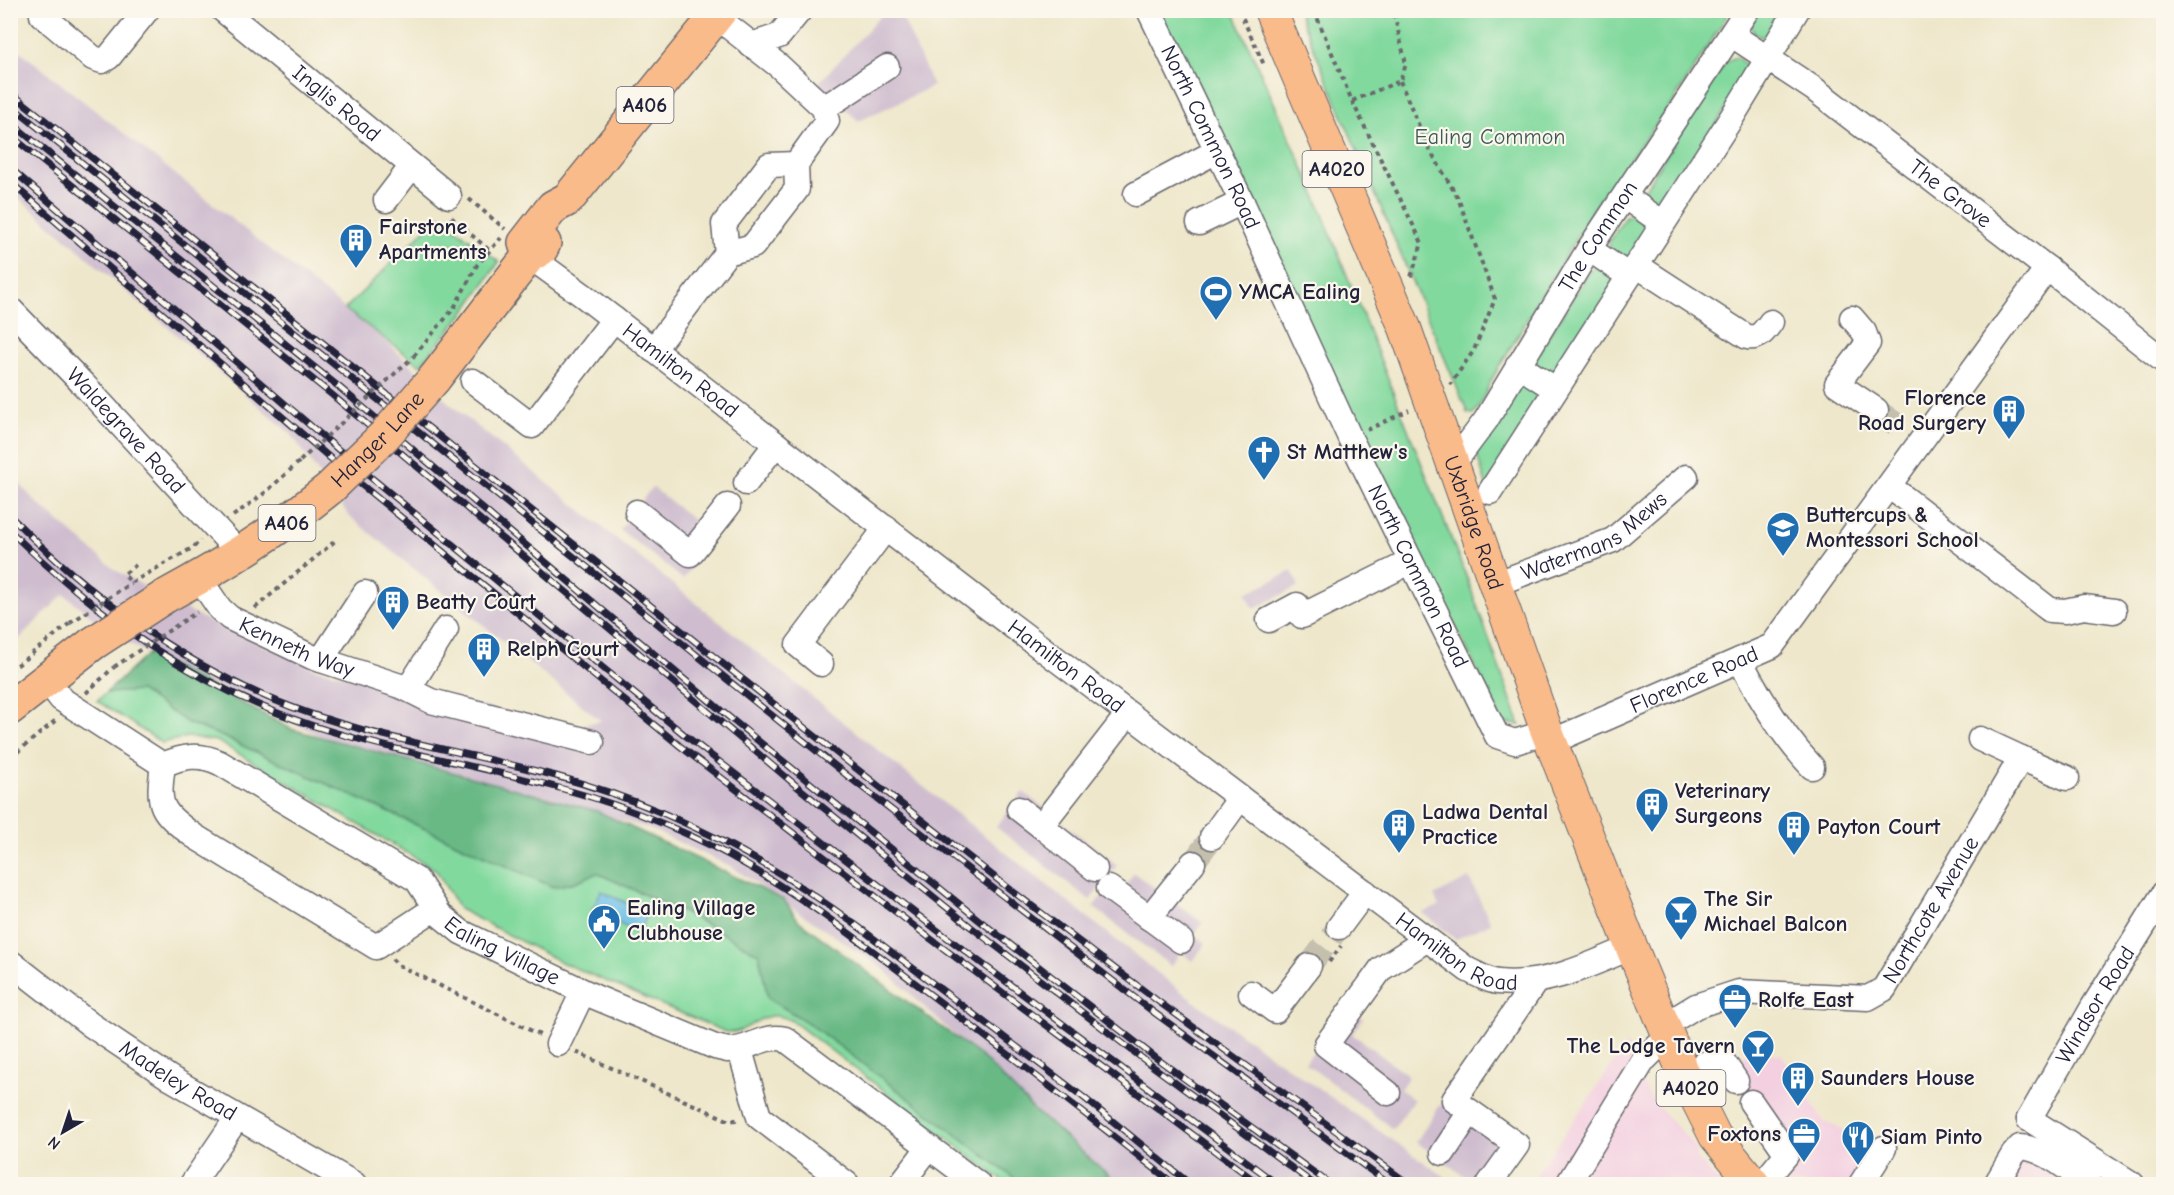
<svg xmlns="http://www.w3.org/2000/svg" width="2174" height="1195" font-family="'Comic Neue',sans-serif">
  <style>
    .built { fill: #f3cfe0 }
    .industrial { fill: #cfbdcf }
    .green { fill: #82d99e; stroke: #527e6c; stroke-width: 1.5 }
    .forest { fill: #69b985; stroke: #466e60; stroke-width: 1.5 }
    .water { fill: #6bbfe7; stroke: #467091; stroke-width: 1.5 }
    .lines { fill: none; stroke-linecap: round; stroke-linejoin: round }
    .minor-tunnel { stroke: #c5c0ae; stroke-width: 24; stroke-dasharray: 24 12; stroke-linecap: butt }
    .minor-casing { stroke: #69676d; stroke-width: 27 }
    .major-casing { stroke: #69676d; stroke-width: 34 }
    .highway-casing { stroke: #69676d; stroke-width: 36 }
    .path { stroke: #69676d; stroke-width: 4; stroke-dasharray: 4.5 4.5; stroke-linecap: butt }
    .minor { stroke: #fff; stroke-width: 24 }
    .major { stroke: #fabb8b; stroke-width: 32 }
    .highway { stroke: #fabb8b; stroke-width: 33 }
    .rail-casing { stroke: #22223b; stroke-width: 7 }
    .rail { stroke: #fbf7ec; stroke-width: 4.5; stroke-dasharray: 14; stroke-linecap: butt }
    .highway-bridge-casing { stroke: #69676d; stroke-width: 36; stroke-linecap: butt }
    .path-bridge { stroke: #69676d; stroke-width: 4; stroke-dasharray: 4.5 4.5; stroke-linecap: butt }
    .highway-bridge { stroke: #fabb8b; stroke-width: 33 }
    .labels { text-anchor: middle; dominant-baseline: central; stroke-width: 4.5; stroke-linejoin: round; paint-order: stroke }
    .shield { fill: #fbf7ec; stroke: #636270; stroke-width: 1.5 }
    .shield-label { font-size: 21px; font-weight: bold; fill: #22223b }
    .street-label { font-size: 22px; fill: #22223b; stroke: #fbf7ec }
    .park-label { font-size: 22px; fill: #3f5959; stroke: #fbf7ec }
    .poi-label { font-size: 22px; font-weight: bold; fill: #22223b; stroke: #fbf7ec; text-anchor: start }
  </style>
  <rect width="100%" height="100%" fill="#fbf7ec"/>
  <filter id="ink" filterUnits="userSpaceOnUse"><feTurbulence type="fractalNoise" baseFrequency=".0167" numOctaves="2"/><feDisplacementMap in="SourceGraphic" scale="12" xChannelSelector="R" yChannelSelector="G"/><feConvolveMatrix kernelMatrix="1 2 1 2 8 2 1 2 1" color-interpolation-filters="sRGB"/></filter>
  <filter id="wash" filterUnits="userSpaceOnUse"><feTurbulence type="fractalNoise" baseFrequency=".008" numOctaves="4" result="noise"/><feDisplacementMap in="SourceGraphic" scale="24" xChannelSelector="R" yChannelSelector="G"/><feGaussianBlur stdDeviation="1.35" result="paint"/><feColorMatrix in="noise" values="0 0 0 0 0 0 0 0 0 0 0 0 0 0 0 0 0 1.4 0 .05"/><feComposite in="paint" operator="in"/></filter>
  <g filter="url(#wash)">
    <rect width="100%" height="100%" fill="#eee7cb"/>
    <!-- built -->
    <g class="built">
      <path d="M1627 1044 1650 1098 1682 1132 1698 1151 1696 1157 1720 1184H1529Z"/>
      <path d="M1756 1051 1782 1055 1824 1122 1886 1147 1873 1184H1789L1777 1174 1795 1155 1729 1060Z"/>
      <path d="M2031 1162 2068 1184H2007L2020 1164Z"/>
    </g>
    <!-- industrial -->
    <g class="industrial">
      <path d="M899 10 933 86 859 121 817 85 885 11Z"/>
      <path d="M11 44 388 343 452 406 967 822 1192 1000 1455 1184H1119L1061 1135 885 970 732 867 648 828 321 736 119 639 64 594 11 647V474L35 501 115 570 200 617 316 669 573 726 601 721 349 516 291 434 11 191Z"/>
      <path d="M652 487 715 537 683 579 620 530Z"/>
      <path d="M1292 571 1299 586 1254 609 1246 593Z"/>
      <path d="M1023 792 1117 865 1090 900 996 827Z"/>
      <path d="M1134 873 1203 923 1194 934 1206 943 1193 961 1181 952 1171 966 1093 907 1117 877 1126 884Z"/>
      <path d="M1469 878 1491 923 1456 939 1422 913 1439 906 1434 896Z"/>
      <path d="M1347 1005 1363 1018 1352 1034 1409 1076 1400 1089 1414 1100 1393 1129 1305 1063Z"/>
      <path d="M1442 1102 1504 1145 1476 1184 1416 1142Z"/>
    </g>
    <!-- green -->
    <g class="green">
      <path d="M1154 11H1233L1314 192 1468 581 1520 725 1503 723Z"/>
      <path d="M1298 11H1730L1673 102 1597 203 1493 377 1479 407 1473 414 1467 413 1466 409Z"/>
      <path d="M1758 11H1790L1774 36C1762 39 1755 38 1751 25Z"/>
      <path d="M1736 57 1746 65 1748 72 1662 213 1639 198 1726 61Z"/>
      <path d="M1633 215 1647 226 1650 233 1626 264 1609 248V243L1625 217Z"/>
      <path d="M439 216 499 262 467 309 420 365 345 309Z"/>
      <path d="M1601 264 1618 285 1557 374H1548L1534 362 1535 357 1592 268Z"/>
      <path d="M1530 382 1543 391 1487 488 1476 452 1515 387 1523 383Z"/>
      <path d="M140 691 188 723 219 735 553 887 575 882 597 873C652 898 708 922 759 954L768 998 810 1024 1022 1184H1007L792 1021C788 1019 782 1017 778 1016 757 1014 746 1035 726 1032L563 963 459 909 436 870 217 741 187 737 162 743 97 701 106 693Z"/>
    </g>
    <!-- forest -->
    <path class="forest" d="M149 653 291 729 597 811 784 900 799 921 983 1058 1035 1111 1119 1184H1022L810 1024 768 998 759 954 688 914 597 873 575 882 553 887 219 735 188 723 140 691 106 693Z"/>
    <!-- water -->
    <path class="water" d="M601 891 648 913 639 933 592 911Z"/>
  </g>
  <g filter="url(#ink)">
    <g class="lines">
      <!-- minor-tunnel -->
      <g class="minor-tunnel">
        <path d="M1876 410 1904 430"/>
        <path d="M1193 863 1212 837"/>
        <path d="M1309 966 1339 927"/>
      </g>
      <defs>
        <g id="minor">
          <path id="s1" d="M223 10 449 196"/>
          <path d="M713 10 728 26 779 66 824 108 827 121 796 164 797 189 753 246 727 253 724 224 769 165 796 164"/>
          <path id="s2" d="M1149 10 1242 202 1350 438 1497 736 1515 742 1547 732"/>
          <path d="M42 15 93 58 102 61 109 57 147 10"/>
          <path id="s3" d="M1732 35 1814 89 2047 268 2164 361"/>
          <path d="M751 45 779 36 800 10"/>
          <path d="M824 108 887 67"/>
          <path d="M1136 194 1217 151"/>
          <path d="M1625 197 1663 223"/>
          <path d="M386 200 412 166"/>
          <path d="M1199 223 1242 202"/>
          <path d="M1589 249 1629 276"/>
          <path id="s4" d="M529 256 584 296 982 603 1468 970C1477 974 1488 981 1498 982 1546 987 1589 965 1632 947"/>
          <path d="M1636 265 1747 337C1759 339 1764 332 1771 322"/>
          <path id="s5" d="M10 309 84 385 240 554"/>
          <path d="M1852 318 1864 332 1868 343 1837 384 1876 410"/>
          <path d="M653 350 727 253"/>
          <path d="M1518 365 1555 389"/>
          <path d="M473 381 532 426 614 319"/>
          <path id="s6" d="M1453 464 1486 420 1589 249 1747 10"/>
          <path d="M746 483 776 444"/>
          <path d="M1889 486 2050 610 2065 611 2084 607 2114 611"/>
          <path d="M1490 492 1732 117 1797 10"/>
          <path d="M637 512 690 554 728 506"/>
          <path id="s7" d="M199 578 220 609 230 618 312 657 403 687 412 683 446 629"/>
          <path id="s8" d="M1495 584 1613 540 1686 477"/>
          <path d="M1269 620 1297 605 1302 616 1410 562"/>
          <path d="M321 660 365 593"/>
          <path d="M1740 660C1760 699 1782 735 1812 767"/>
          <path d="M821 664 798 645 886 528"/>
          <path id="s9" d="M46 679 61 699 163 765C183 756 199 753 220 763L417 880 440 915 461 932 595 997 715 1047 728 1050C751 1050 762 1034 785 1039L978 1184"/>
          <path d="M403 687 431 701 592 742"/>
          <path id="s10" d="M1551 742 1772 646 2047 268"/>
          <path d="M2021 758 2067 778"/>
          <path d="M163 765C157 807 160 811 194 836L376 947 434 909"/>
          <path d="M1019 809 1041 826"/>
          <path d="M1212 837 1240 798"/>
          <path d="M1095 869 1041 826 1128 714"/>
          <path d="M1109 888 1181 941"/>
          <path d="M1149 918 1193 863"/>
          <path d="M1339 927 1365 892"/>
          <path id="s11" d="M10 962 91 1025 170 1078 354 1184"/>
          <path d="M1251 993 1275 1011 1309 966"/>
          <path id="s12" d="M1665 1025 1696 1006 1739 992 1868 998 1884 989 2021 758 1980 739"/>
          <path d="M558 1044 583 992"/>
          <path d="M740 1050 759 1117 847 1184"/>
          <path d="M1684 1074 1717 1058 1722 1060 1736 1081"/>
          <path d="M1388 1093 1326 1045 1381 969 1426 940"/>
          <path d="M1751 1102 1787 1154 1762 1184"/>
          <path id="s13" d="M2029 1119 2093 1007 2164 893"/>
          <path d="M2029 1119 2132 1184"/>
          <path d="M1443 1153 1470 1112"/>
          <path d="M192 1184 237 1118"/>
          <path d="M901 1184 929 1147"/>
          <path d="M1489 1184 1517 1145 1454 1100 1536 981"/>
          <path d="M1568 1184 1643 1061 1658 1046 1670 1039"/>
          <path d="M1861 1184 1884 1148"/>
          <path d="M1996 1184 2013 1155 2020 1147C2045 1148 2069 1171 2089 1184"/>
        </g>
        <g id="major">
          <path id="s14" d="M1270 10 1405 328 1547 732 1627 936 1684 1074 1715 1136 1754 1184"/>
        </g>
        <g id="highway">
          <path d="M529 256 525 243 553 207 568 199 721 10"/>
          <path d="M434 379 529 256 541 249 544 243"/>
          <path d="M164 597C225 564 276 532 330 488"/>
          <path d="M10 708 92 644"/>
        </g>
      </defs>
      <!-- minor casing -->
      <use href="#minor" class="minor-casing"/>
      <!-- major casing -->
      <use href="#major" class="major-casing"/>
      <!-- highway casing -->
      <use href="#highway" class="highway-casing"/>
      <!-- path -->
      <g class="path">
        <path d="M1239 10 1265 67"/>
        <path d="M1314 10 1352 101 1400 81 1406 64 1393 10"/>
        <path d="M1400 81 1427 145 1458 198 1495 299 1474 350 1450 385"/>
        <path d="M1352 101 1422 243 1411 277"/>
        <path d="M469 199 505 229"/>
        <path d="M451 217 489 250"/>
        <path d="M414 356 454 308 477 265 501 238"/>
        <path d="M1367 430 1409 410"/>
        <path d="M233 516 266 492 300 461"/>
        <path d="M136 565 124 574 131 583 194 547 200 540"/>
        <path d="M255 608 335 541"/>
        <path d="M10 671 70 623"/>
        <path d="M86 693 114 667"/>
        <path d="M10 758 56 720"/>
        <path d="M392 959 398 965 540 1035"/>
        <path d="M1329 962 1341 946"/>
        <path d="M576 1052 730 1121 740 1119"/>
      </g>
      <!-- minor -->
      <use href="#minor" class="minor"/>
      <!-- major -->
      <use href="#major" class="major"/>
      <!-- highway -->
      <use href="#highway" class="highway"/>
      <defs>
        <g id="rail">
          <path d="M10 92 722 663 1011 890 1159 1002 1409 1184"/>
          <path d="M10 105 849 777 1152 1011 1389 1184"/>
          <path d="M10 122 339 387 724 713 979 920 1156 1058 1330 1184"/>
          <path d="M10 135 331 394 799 788 971 927 1151 1065 1314 1184"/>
          <path d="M10 168 368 475 686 736 937 930 1277 1184"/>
          <path d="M10 182 358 482 680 746 931 939 1259 1184"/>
          <path d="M10 516C86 592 170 656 269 698 361 737 461 750 556 776 667 806 769 860 860 928L1083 1097 1190 1184"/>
          <path d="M10 531C98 616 193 686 311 725 403 755 501 769 594 798 626 808 658 821 689 835 776 875 851 934 927 992 1010 1055 1092 1119 1174 1184"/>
        </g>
      </defs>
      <!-- rail casing -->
      <use href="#rail" class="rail-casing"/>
      <!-- rail -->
      <use href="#rail" class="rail"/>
      <defs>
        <g id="highway-bridge">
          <path id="s15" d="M330 488 384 436 434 379"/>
          <path d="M92 644 164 597"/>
        </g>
      </defs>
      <!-- highway-bridge casing -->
      <use href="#highway-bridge" class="highway-bridge-casing"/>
      <!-- path-bridge -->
      <g class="path-bridge">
        <path d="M300 461 414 356"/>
        <path d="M70 623 131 583"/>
        <path d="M114 667 197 612"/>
      </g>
      <!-- highway-bridge -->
      <use href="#highway-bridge" class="highway-bridge"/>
    </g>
  </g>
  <!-- icons -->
  <defs>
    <symbol id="building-pin" viewBox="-11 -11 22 30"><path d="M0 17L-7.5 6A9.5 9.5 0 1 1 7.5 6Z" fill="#1f6fb2" stroke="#fbf7ec"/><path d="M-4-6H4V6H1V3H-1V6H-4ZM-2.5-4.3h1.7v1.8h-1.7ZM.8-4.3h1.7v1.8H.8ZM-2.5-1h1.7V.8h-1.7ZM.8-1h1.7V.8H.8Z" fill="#fff"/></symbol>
    <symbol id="stadium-pin" viewBox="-11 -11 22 30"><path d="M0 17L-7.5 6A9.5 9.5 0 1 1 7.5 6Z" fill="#1f6fb2" stroke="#fbf7ec"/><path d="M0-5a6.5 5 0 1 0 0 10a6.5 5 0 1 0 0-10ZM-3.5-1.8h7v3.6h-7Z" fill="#fff"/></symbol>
    <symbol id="church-pin" viewBox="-11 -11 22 30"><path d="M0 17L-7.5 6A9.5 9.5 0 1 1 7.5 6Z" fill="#1f6fb2" stroke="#fbf7ec"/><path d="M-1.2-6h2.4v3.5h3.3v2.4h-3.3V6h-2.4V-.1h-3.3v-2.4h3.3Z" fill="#fff"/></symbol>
    <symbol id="school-pin" viewBox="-11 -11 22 30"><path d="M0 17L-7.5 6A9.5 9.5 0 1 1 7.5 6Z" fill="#1f6fb2" stroke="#fbf7ec"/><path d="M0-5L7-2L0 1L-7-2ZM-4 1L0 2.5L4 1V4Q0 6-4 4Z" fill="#fff"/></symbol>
    <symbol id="bar-pin" viewBox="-11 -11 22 30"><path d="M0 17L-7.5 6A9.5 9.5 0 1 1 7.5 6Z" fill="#1f6fb2" stroke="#fbf7ec"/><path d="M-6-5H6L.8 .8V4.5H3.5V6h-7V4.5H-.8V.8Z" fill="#fff"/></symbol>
    <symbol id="civic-pin" viewBox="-11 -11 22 30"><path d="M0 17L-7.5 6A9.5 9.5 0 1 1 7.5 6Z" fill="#1f6fb2" stroke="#fbf7ec"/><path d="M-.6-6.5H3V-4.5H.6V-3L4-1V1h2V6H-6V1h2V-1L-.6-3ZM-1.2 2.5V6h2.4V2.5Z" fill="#fff"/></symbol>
    <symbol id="office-pin" viewBox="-11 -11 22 30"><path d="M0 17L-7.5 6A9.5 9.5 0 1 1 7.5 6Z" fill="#1f6fb2" stroke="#fbf7ec"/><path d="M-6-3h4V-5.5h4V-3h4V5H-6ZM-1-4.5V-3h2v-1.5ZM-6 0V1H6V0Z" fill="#fff"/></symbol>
    <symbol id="restaurant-pin" viewBox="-11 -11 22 30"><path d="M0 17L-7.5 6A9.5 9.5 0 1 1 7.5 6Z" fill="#1f6fb2" stroke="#fbf7ec"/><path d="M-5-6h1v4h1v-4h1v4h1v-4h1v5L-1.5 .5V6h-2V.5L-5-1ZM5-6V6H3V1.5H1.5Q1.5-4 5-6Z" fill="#fff"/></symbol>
  </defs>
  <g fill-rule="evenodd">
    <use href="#building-pin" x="337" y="221" width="38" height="52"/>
    <use href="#stadium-pin" x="1197" y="273" width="38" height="52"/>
    <use href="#building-pin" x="1990" y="392" width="38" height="52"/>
    <use href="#church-pin" x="1245" y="433" width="38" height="52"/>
    <use href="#school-pin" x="1764" y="509" width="38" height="52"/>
    <use href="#building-pin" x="374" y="583" width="38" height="52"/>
    <use href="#building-pin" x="465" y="630" width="38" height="52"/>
    <use href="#building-pin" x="1633" y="785" width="38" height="52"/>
    <use href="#building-pin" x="1380" y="806" width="38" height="52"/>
    <use href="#building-pin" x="1775" y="808" width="38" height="52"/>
    <use href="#bar-pin" x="1662" y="893" width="38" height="52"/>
    <use href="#civic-pin" x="585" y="902" width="38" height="52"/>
    <use href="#office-pin" x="1716" y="981" width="38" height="52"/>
    <use href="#bar-pin" x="1739" y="1027" width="38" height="52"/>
    <use href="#building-pin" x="1779" y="1059" width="38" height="52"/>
    <use href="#office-pin" x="1785" y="1115" width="38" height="52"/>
    <use href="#restaurant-pin" x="1839" y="1118" width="38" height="52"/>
  </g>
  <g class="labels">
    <!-- shield labels -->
    <g class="shield">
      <rect x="616.5" y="87" width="57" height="36" rx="4.5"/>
      <rect x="1302.5" y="151" width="69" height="36" rx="4.5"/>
      <rect x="258.5" y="505" width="57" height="36" rx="4.5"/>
      <rect x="1656.5" y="1070" width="69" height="36" rx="4.5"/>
    </g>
    <g class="shield-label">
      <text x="645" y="105">A406</text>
      <text x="1337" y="169">A4020</text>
      <text x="287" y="523">A406</text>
      <text x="1691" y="1088">A4020</text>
    </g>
    <!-- street labels -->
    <g class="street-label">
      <text stroke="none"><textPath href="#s1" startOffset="147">Inglis Road</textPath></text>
      <text stroke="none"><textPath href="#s2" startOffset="141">North Common Road</textPath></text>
      <text stroke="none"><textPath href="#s3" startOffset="270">The Grove</textPath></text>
      <text stroke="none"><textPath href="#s6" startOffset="270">The Common</textPath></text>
      <text stroke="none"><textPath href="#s4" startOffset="190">Hamilton Road</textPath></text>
      <text stroke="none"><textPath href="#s5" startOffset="168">Waldegrave Road</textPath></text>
      <text stroke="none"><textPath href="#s15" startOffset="68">Hanger Lane</textPath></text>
      <text stroke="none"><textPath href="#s14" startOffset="552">Uxbridge Road</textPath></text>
      <text stroke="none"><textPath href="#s8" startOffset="111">Watermans Mews</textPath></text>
      <text stroke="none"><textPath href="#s2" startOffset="627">North Common Road</textPath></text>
      <text stroke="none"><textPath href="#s7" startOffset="124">Kenneth Way</textPath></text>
      <text stroke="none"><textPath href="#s4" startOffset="676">Hamilton Road</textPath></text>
      <text stroke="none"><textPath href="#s10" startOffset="156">Florence Road</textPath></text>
      <text stroke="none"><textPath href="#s12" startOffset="321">Northcote Avenue</textPath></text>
      <text stroke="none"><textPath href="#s4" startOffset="1162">Hamilton Road</textPath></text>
      <text stroke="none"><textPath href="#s9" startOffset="549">Ealing Village</textPath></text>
      <text stroke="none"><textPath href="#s13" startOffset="132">Windsor Road</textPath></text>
      <text stroke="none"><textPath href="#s11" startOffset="206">Madeley Road</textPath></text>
    </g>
    <!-- park labels -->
    <g class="park-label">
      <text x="1490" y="137">Ealing Common</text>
    </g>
    <!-- poi labels -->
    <g class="poi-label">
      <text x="379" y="227">Fairstone<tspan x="379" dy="25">Apartments</tspan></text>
      <text x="1239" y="292">YMCA Ealing</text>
      <text x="1986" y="398" text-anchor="end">Florence<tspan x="1986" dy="25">Road Surgery</tspan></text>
      <text x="1287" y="452">St Matthew's</text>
      <text x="1806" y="515">Buttercups &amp;<tspan x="1806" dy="25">Montessori School</tspan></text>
      <text x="416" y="602">Beatty Court</text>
      <text x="507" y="649">Relph Court</text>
      <text x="1675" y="791">Veterinary<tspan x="1675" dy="25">Surgeons</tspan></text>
      <text x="1422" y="812">Ladwa Dental<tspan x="1422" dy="25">Practice</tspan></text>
      <text x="1817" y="827">Payton Court</text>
      <text x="1704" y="899">The Sir<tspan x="1704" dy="25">Michael Balcon</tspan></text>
      <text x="627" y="908">Ealing Village<tspan x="627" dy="25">Clubhouse</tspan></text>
      <text x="1758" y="1000">Rolfe East</text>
      <text x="1735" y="1046" text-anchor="end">The Lodge Tavern</text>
      <text x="1821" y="1078">Saunders House</text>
      <text x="1781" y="1134" text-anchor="end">Foxtons</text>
      <text x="1881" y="1137">Siam Pinto</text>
    </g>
  </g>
  <!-- margin -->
  <rect width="2174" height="1195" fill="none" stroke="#fbf7ec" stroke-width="36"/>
  <!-- north arrow -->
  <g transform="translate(63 1132) rotate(219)" stroke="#fbf7ec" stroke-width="4.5" paint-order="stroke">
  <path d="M0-4.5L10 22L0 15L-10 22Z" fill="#22223b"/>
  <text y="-9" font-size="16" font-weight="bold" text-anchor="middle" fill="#22223b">N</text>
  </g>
</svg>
